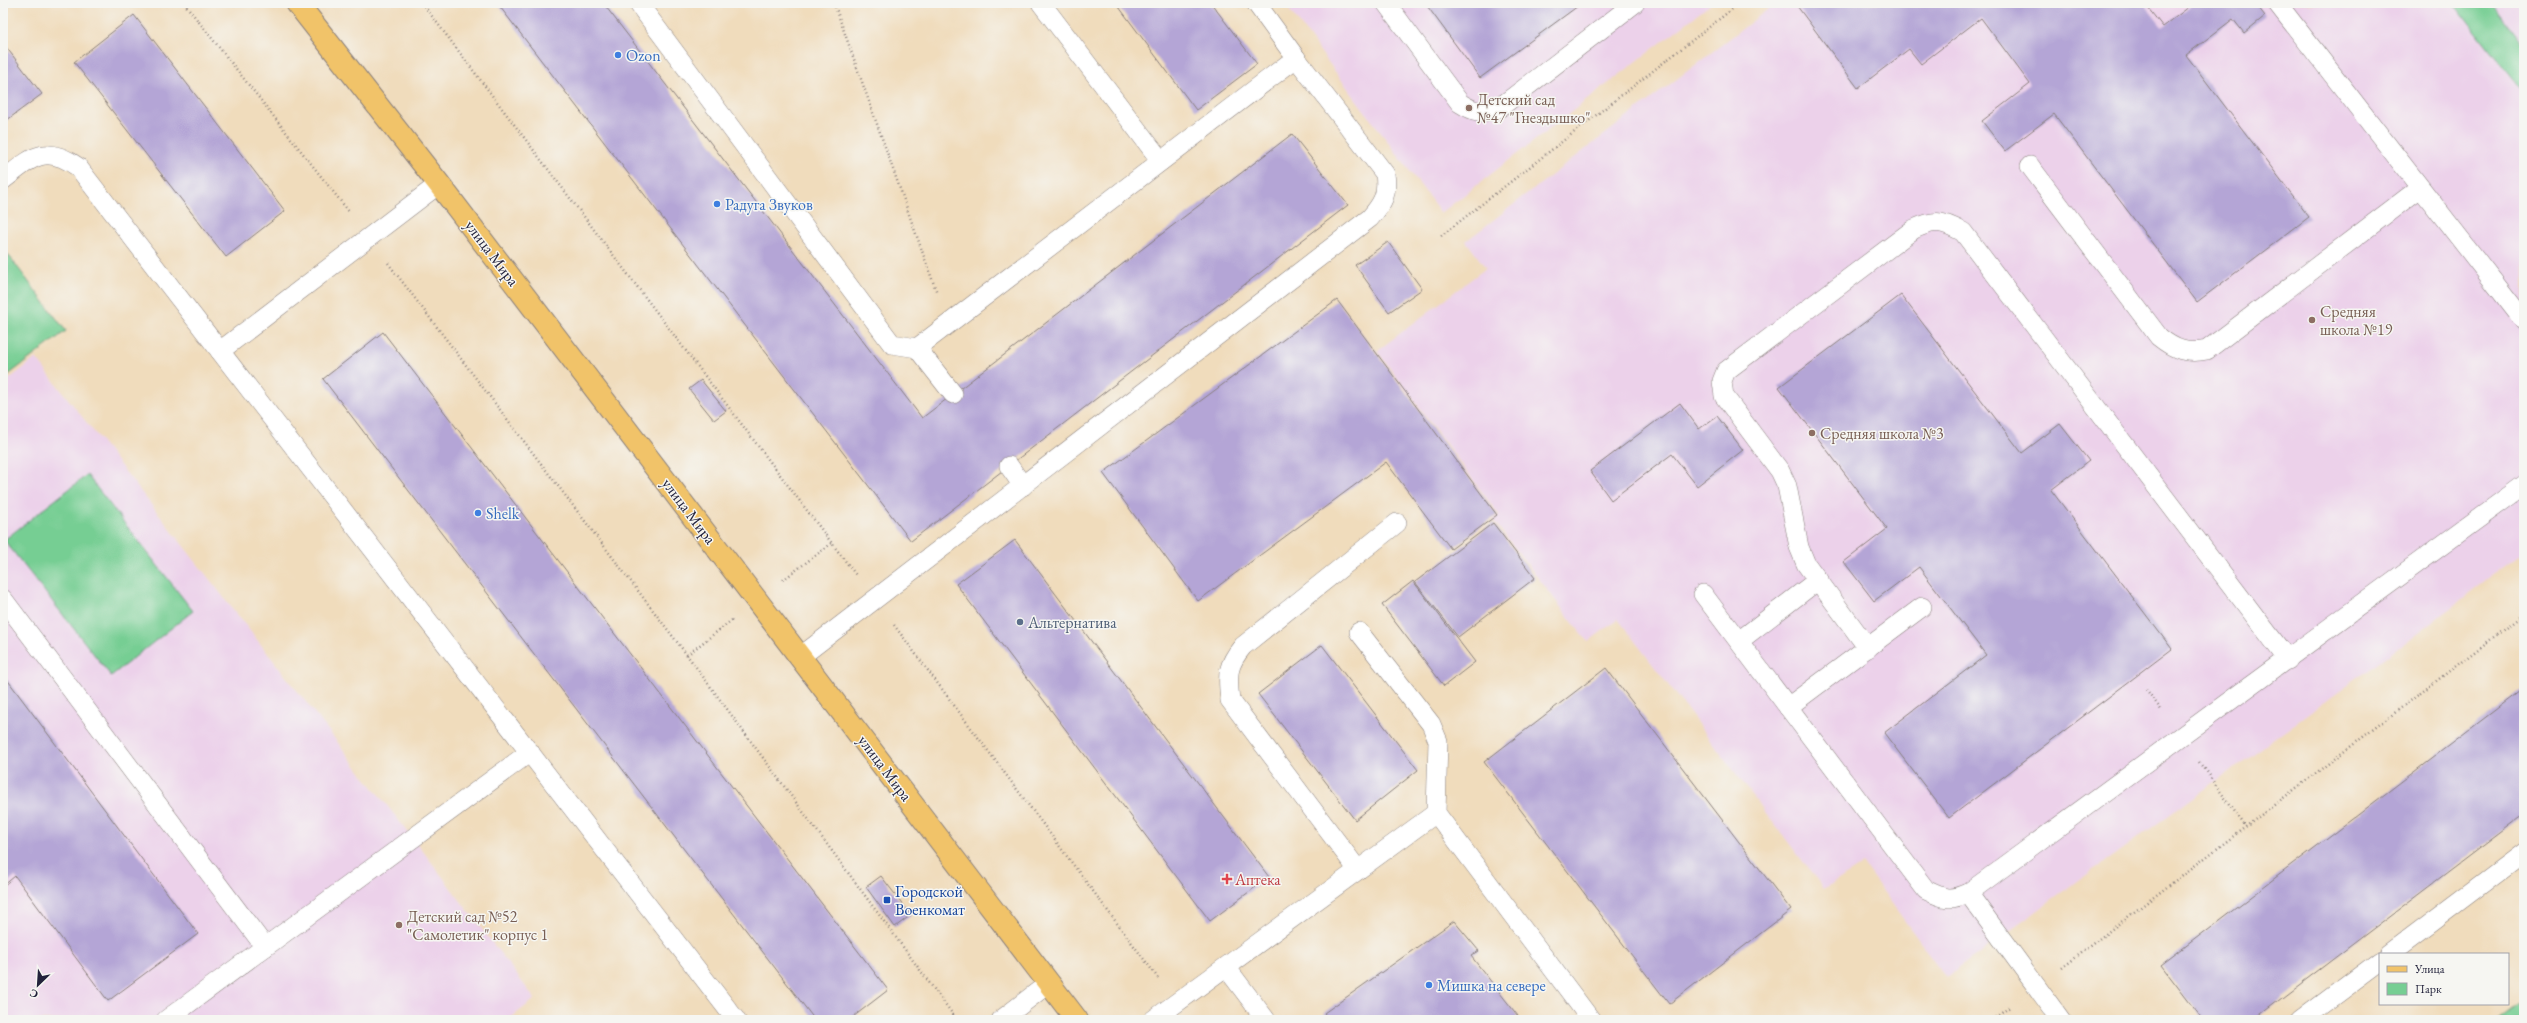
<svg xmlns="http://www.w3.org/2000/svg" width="2527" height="1023" font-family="'EB Garamond',serif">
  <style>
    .built { fill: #ecd1ea }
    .green { fill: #76ce93; stroke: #4c7867 }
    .building { fill: #b4a5d6 }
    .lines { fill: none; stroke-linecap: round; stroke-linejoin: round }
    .service-casing { stroke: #897f7c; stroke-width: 20 }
    .primary-casing { stroke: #897f7c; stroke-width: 24 }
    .path { stroke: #897f7c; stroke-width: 2.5; stroke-dasharray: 1 3; stroke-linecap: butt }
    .service { stroke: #fff; stroke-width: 19 }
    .primary { stroke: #f1c369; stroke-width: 22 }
    .shop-dot { fill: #3f7fe0; stroke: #f6f6f2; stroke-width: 1.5 }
    .education-dot { fill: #8d6e63; stroke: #f6f6f2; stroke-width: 1.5 }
    .service-dot { fill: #5c6f8a; stroke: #f6f6f2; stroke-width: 1.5 }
    .health-dot { fill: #e0444e; stroke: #f6f6f2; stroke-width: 1.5 }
    .transit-dot { fill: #1a4fb4; stroke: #f6f6f2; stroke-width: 1.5 }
    .labels { text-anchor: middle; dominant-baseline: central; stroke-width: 3; stroke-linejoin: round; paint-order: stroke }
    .shop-label { font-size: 16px; fill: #366cbe; stroke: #f6f6f2; text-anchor: start }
    .education-label { font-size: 16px; fill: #785e54; stroke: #f6f6f2; text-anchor: start }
    .street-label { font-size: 16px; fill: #22223b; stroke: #f6f6f2 }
    .service-label { font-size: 16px; fill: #4e5e75; stroke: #f6f6f2; text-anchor: start }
    .health-label { font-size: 16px; fill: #be3a42; stroke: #f6f6f2; text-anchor: start }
    .transit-label { font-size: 16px; fill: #164399; stroke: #f6f6f2; text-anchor: start }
  </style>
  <rect width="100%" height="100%" fill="#f6f6f2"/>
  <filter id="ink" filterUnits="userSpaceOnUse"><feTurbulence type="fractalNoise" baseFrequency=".025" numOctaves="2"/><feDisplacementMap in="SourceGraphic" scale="8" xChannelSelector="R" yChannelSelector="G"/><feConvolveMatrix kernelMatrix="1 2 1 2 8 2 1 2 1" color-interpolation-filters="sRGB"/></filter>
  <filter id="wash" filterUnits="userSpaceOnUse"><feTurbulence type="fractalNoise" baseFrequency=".012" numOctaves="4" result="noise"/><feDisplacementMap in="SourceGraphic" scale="16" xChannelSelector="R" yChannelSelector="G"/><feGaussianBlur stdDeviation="0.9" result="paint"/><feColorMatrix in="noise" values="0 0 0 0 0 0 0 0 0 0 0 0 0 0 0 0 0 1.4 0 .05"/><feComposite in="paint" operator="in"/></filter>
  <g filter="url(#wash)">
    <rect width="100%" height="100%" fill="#f0dcbc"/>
    <!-- built -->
    <g class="built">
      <path d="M1284 3H1712L1441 213Z"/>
      <path d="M1776 3H2524V552L2369 670 1946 977 1863 864 1824 889 1618 619 1588 642 1493 520 1499 515 1377 351 1486 268 1466 241Z"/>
      <path d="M36 358 422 850 535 999 508 1020H3V384Z"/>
    </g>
    <!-- green -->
    <g class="green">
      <path d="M2454 3H2491L2524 46V93Z"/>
      <path d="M3 248 66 331 3 379Z"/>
      <path d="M87 475 193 611 111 676 4 540Z"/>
      <path d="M2524 1000V1020H2498Z"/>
    </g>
    <g id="blocks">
      <!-- building -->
      <g class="building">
        <path d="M497 3H603L922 418 1292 134 1348 205 911 541Z"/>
        <path d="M1116 3H1211L1257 64 1196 110Z"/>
        <path d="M1425 3H1576L1578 6 1480 78Z"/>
        <path d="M1801 3H2144L2163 27 2194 3H2255L2265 16 2244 33 2233 19 2186 55 2309 217 2197 302 2054 114 2005 151 1982 121 2030 84 1981 18 1921 64 1909 49 1858 88 1797 6Z"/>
        <path d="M134 15 285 211 226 257 74 62Z"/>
        <path d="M3 43 42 94 3 123Z"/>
        <path d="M1388 242 1422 289 1389 312 1355 265Z"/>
        <path d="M1901 295 2022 453 2060 424 2089 461 2051 490 2172 649 1949 818 1884 733 1986 655 1919 567 1874 601 1844 562 1887 529 1779 387Z"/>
        <path d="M1337 300 1497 515 1451 549 1386 462 1198 601 1103 473Z"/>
        <path d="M383 332 888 990 849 1020H815L323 379Z"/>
        <path d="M701 380 726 411 714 420 689 389Z"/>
        <path d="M1680 403 1699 429 1717 416 1743 450 1697 486 1672 454 1611 500 1590 471Z"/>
        <path d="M1493 523 1535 578 1458 637 1415 582Z"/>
        <path d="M1015 540 1269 877 1210 921 956 584Z"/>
        <path d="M1413 581 1475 662 1444 686 1382 605Z"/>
        <path d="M1322 645 1418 770 1355 820 1258 694Z"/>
        <path d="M1606 668 1791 910 1669 1004 1484 762Z"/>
        <path d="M3 674 198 934 108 1001 15 876 3 886Z"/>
        <path d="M2524 688V814L2253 1020H2203L2161 965Z"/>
        <path d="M881 876 911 915 895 927 866 887Z"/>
        <path d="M1454 921 1479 951 1471 956 1518 1016 1512 1020H1330L1324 1013Z"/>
      </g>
    </g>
  </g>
  <g filter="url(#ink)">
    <use href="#blocks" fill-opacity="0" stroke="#897f7c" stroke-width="1"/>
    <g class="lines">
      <defs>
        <g id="service">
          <path d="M638 3 892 344 917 348 953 394"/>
          <path d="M1041 3 1161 161"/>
          <path d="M1386 3 1460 103C1474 112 1482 114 1499 108L1635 3"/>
          <path d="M2277 3 2524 321"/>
          <path d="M2030 166 2159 337C2175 350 2187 354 2207 350L2420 188"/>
          <path d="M3 180C32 158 44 143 78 167L736 1020"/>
          <path d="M917 348 1296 58 1256 3"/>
          <path d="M220 351 439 184"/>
          <path d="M1009 466 1023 486"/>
          <path d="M1703 594 1926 890C1944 899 1950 901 1968 893L2524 485"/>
          <path d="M3 599 265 947"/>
          <path d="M1359 632 1431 724 1438 741 1436 813 1591 1020"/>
          <path d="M1739 641 1818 580"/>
          <path d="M1868 648 1806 564 1799 547 1787 486 1780 471 1724 396 1722 381 1726 371 1914 229C1936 219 1942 221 1963 232L2288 660"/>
          <path d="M800 657 1370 218C1383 203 1388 194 1385 174L1296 58"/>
          <path d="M1788 707 1922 607"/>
          <path d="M1358 870 1230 700C1227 675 1227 665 1243 646L1397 523"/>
          <path d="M1968 893 2061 1020"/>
          <path d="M2389 954 2524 852"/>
          <path d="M1226 967 1266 1020"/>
          <path d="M166 1020 530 752"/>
          <path d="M1001 1020 1049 983"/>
          <path d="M1153 1020 1436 813"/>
          <path d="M2301 1020 2380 961"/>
        </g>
        <path id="primary" d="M297 3 439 184 1077 1020"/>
      </defs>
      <!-- service casing -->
      <use href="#service" class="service-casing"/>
      <!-- primary casing -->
      <use href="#primary" class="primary-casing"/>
      <!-- path -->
      <g class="path">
        <path d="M184 3 350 213"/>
        <path d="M422 3 856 575"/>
        <path d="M834 3 937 293"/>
        <path d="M1441 236 1740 3"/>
        <path d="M388 263 687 655 957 1020"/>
        <path d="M783 580 832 543"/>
        <path d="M894 625 1158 978"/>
        <path d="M687 655 732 620"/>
        <path d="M2146 689 2162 711"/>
        <path d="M2199 762 2246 827"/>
        <path d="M2061 968 2524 614"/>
        <path d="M1992 1020 2011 1006"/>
      </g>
      <!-- service -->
      <use href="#service" class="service"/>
      <!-- primary -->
      <use href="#primary" class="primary"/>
    </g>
  </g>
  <!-- markers -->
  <g class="shop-dot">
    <circle cx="618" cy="55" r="4"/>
    <circle cx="717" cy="204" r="4"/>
    <circle cx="478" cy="513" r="4"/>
    <circle cx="1429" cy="985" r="4"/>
  </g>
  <g class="education-dot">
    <circle cx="1469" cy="108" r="4"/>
    <circle cx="2312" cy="320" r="4"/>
    <circle cx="1812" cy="433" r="4"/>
    <circle cx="399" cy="925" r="4"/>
  </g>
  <circle class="service-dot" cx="1020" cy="622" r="4"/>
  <path class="health-dot" d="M1225 873h4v4h4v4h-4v4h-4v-4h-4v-4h4z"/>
  <rect class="transit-dot" x="883" y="896" width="8" height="8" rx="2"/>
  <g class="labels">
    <!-- shop labels -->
    <g class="shop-label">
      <text x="626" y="55">Ozon</text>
      <text x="725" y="204">Радуга Звуков</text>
      <text x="486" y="513">Shelk</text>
      <text x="1437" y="985">Мишка на севере</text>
    </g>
    <!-- education labels -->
    <g class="education-label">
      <text x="1477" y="99">Детский сад<tspan x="1477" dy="18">№47 "Гнездышко"</tspan></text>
      <text x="2320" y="311">Средняя<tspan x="2320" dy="18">школа №19</tspan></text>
      <text x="1820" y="433">Средняя школа №3</text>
      <text x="407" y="916">Детский сад №52<tspan x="407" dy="18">"Самолетик" корпус 1</tspan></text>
    </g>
    <!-- street labels -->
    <g class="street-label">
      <text transform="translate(492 253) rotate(53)">улица Мира</text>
      <text transform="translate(689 511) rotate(53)">улица Мира</text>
      <text transform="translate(885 768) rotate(53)">улица Мира</text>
    </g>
    <!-- service labels -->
    <g class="service-label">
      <text x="1028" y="622">Альтернатива</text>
    </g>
    <!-- health labels -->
    <g class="health-label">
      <text x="1235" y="879">Аптека</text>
    </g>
    <!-- transit labels -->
    <g class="transit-label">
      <text x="895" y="891">Городской<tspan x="895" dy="18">Военкомат</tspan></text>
    </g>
  </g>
  <!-- margin -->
  <rect width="2527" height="1023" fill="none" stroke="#f6f6f2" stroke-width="16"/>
  <!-- legend -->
  <rect x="2379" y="953" width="130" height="52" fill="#f6f6f2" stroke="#a1a1a9"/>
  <rect x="2387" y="966" width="20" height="6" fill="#f1c369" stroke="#a1a1a9"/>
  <text x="2415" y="973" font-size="12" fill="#22223b">Улица</text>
  <rect x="2387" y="983" width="20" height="12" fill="#76ce93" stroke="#a1a1a9"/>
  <text x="2415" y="993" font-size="12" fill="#22223b">Парк</text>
  <!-- north arrow -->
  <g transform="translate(38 985) rotate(205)" stroke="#f6f6f2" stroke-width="3" paint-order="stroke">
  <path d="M0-3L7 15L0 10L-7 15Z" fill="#22223b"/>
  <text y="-6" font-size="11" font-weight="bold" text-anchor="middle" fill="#22223b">С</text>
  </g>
</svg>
